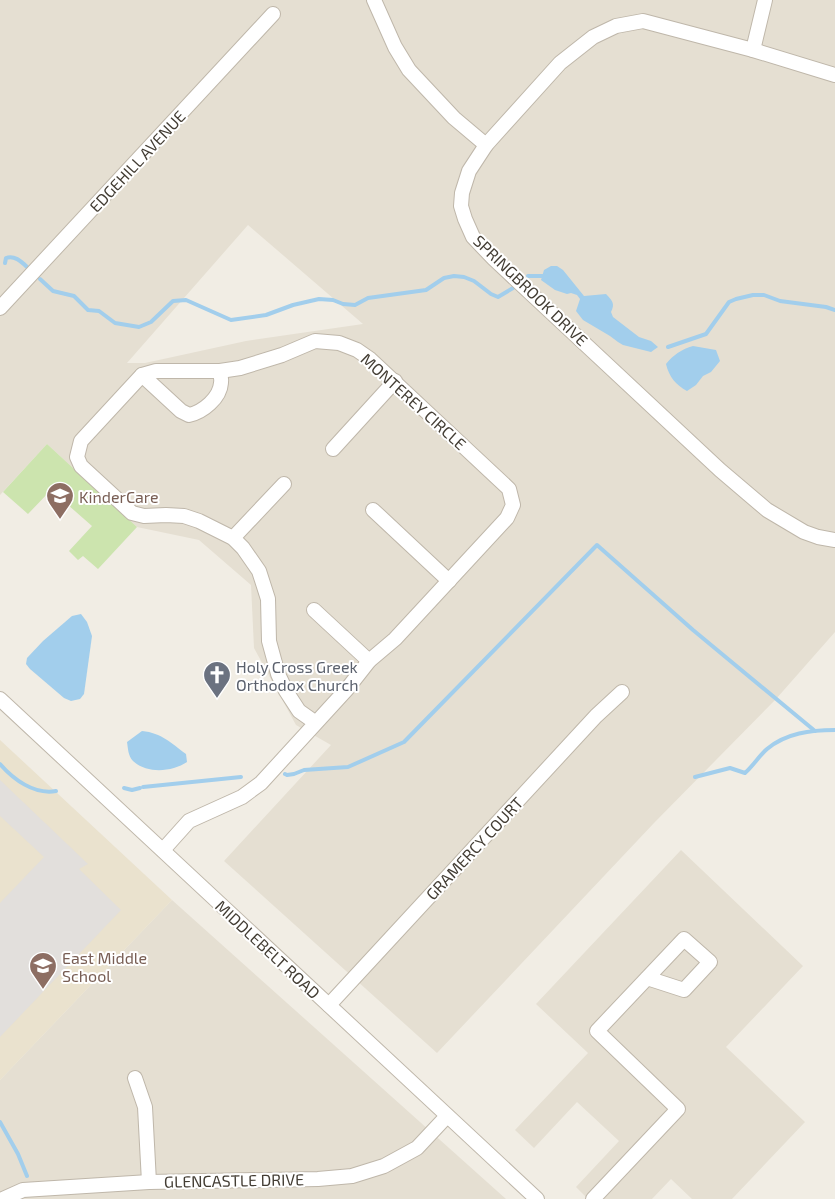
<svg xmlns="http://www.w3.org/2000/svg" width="835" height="1199" font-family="'Exo 2',sans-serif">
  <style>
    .residential { fill: #e5dfd2; fill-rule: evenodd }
    .education { fill: #eae2ce }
    .green { fill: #cce4ae }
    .parking { fill: #e2dfdc }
    .water { fill: #a2ceec }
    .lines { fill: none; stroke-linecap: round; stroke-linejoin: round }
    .stream { stroke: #a2ceec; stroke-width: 4 }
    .minor-casing { stroke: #bfb7aa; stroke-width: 16 }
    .minor { stroke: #fff; stroke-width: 14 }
    .labels { text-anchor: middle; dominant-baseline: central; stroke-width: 4; stroke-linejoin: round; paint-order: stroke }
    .street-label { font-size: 16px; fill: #433d34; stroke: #fff }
    .education-label { font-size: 16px; fill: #785e54; stroke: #fff; text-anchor: start }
    .worship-label { font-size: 16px; fill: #5b616d; stroke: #fff; text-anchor: start }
  </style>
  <rect width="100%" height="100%" fill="#f1ede4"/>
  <!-- residential -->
  <g class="residential">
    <path d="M0 0H835V632L776 699 654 823 437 1053 224 861 331 745 296 725 254 648 251 585 199 540 137 527 47 444 0 495ZM248 225 363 324 246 341 145 363H127Z"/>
    <path d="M681 850 803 966 726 1047 805 1122 732 1199H692L671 1179 652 1199H588L576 1187 619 1141 577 1102 534 1148 515 1130 588 1053 536 1004Z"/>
    <path d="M172 900 506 1199H0V1080Z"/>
  </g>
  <!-- education -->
  <path class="education" d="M0 740 172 900 0 1080Z"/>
  <!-- green -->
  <path class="green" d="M47 444 137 527 98 569 83 556 78 560 69 551 92 526 51 490 28 514 3 492Z"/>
  <!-- parking -->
  <path class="parking" d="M0 780 88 864 79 869 121 910 0 1037V903L44 857 0 816Z"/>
  <!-- water -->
  <g class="water">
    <path d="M551 266H557L563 270 584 296 606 294C613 301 615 304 611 312L613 317 639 337 651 341 658 347 651 352 623 345 618 342 610 336 583 320 576 311 580 299 577 295 571 293 567 294 555 290 541 280 544 270Z"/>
    <path d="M693 346 716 350 720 361 711 372 703 376 696 385 687 391C676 385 669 377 666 364 673 355 682 349 693 346Z"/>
    <path d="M81 614 87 622 92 636 84 694 80 699 71 701 64 698 30 669 26 664 27 658 43 641 72 616Z"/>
    <path d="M142 731C162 733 171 743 186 754L187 762C172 772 147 774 133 761 128 756 128 748 127 742Z"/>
  </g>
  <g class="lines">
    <!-- stream -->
    <g class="stream">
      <path d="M5 263 6 258C14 255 21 261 27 267"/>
      <path d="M528 276H547"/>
      <path d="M40 279 53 291 74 296 88 310 99 311 115 323 139 327 151 322 173 301 186 300 231 320 266 315 293 305 319 299 333 300 343 304 355 305 368 298 426 290 444 278 454 276 464 277 474 281 491 294 498 297 513 288"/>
      <path d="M668 347 706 334 729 302 736 299 753 295H764L780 301 826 307 835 310"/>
      <path d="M0 764C13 779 34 795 56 791"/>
      <path d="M285 774 287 775 294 774 304 770 348 767 404 742 597 545 693 630 815 731"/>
      <path d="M695 777 730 768 745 773C753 766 759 756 767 749 786 733 811 730 835 730"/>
      <path d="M143 787 241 777"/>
      <path d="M124 788 132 790 140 788"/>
      <path d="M0 1122 18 1154 27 1176"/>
    </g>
    <defs>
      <g id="minor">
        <path d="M374 0 395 47 409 70 454 118 486 145"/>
        <path d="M753 50 765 0"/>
        <path d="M835 75 753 50 643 21 616 26 593 37 560 63 486 145 469 171 462 193 461 206 465 219 473 237 494 259 720 470 767 510 804 532 818 537 835 540"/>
        <path d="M0 308 273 14"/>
        <path d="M142 375 181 411 189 415C203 412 220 398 221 383 222 379 220 375 220 371"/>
        <path d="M333 449 395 381"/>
        <path d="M373 510 449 581"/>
        <path d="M233 538 284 484"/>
        <path d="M314 610 369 661"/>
        <path d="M0 699 537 1199"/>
        <path d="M163 850 189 821 242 797 261 783 347 689 369 661 395 639 507 518 513 505 509 489 370 359 357 350 339 343 315 341 282 355 240 368 220 371H156L142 375 81 441 77 457 81 466 132 513 144 516 166 515 184 516 199 521 233 538 243 548 259 571 268 599 269 641 278 674 286 691 299 711 316 723"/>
        <path d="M329 1005 596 716 622 692"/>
        <path d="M135 1078 145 1107 149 1182"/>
        <path d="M3 1199 23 1190 149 1182 318 1179 352 1176 384 1166 417 1148 447 1116"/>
        <path d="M593 1199 678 1109 597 1031 684 939 710 962 684 990 647 978"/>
      </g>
    </defs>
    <!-- minor casing -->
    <use href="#minor" class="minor-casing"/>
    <!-- minor -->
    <use href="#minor" class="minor"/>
  </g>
  <!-- icons -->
  <defs>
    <symbol id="school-pin" viewBox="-11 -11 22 30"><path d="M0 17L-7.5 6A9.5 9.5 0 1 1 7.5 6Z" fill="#8d6e63" stroke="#fff"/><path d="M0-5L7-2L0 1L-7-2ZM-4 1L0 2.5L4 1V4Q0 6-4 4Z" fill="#fff"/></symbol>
    <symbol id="church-pin" viewBox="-11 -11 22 30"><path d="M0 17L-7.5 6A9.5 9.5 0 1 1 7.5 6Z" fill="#6b7280" stroke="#fff"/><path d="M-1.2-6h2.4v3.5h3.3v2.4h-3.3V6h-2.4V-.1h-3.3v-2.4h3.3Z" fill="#fff"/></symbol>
  </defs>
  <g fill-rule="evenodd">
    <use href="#school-pin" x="44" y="480" width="32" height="43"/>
    <use href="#church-pin" x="201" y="659" width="32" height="43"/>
    <use href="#school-pin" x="27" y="950" width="32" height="43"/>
  </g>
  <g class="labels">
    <!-- street labels -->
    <g class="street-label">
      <text transform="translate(137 161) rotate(-47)">EDGEHILL AVENUE</text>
      <text transform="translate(531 290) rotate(44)">SPRINGBROOK DRIVE</text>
      <text transform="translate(414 401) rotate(42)">MONTEREY CIRCLE</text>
      <text transform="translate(474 848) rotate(-47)">GRAMERCY COURT</text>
      <text transform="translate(268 949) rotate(43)">MIDDLEBELT ROAD</text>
      <text transform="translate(234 1180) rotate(-1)">GLENCASTLE DRIVE</text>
    </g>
    <!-- education labels -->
    <g class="education-label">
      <text x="79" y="496">KinderCare</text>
      <text x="62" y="957">East Middle<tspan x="62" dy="18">School</tspan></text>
    </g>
    <!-- worship labels -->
    <g class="worship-label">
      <text x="236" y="666">Holy Cross Greek<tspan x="236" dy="18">Orthodox Church</tspan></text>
    </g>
  </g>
</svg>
